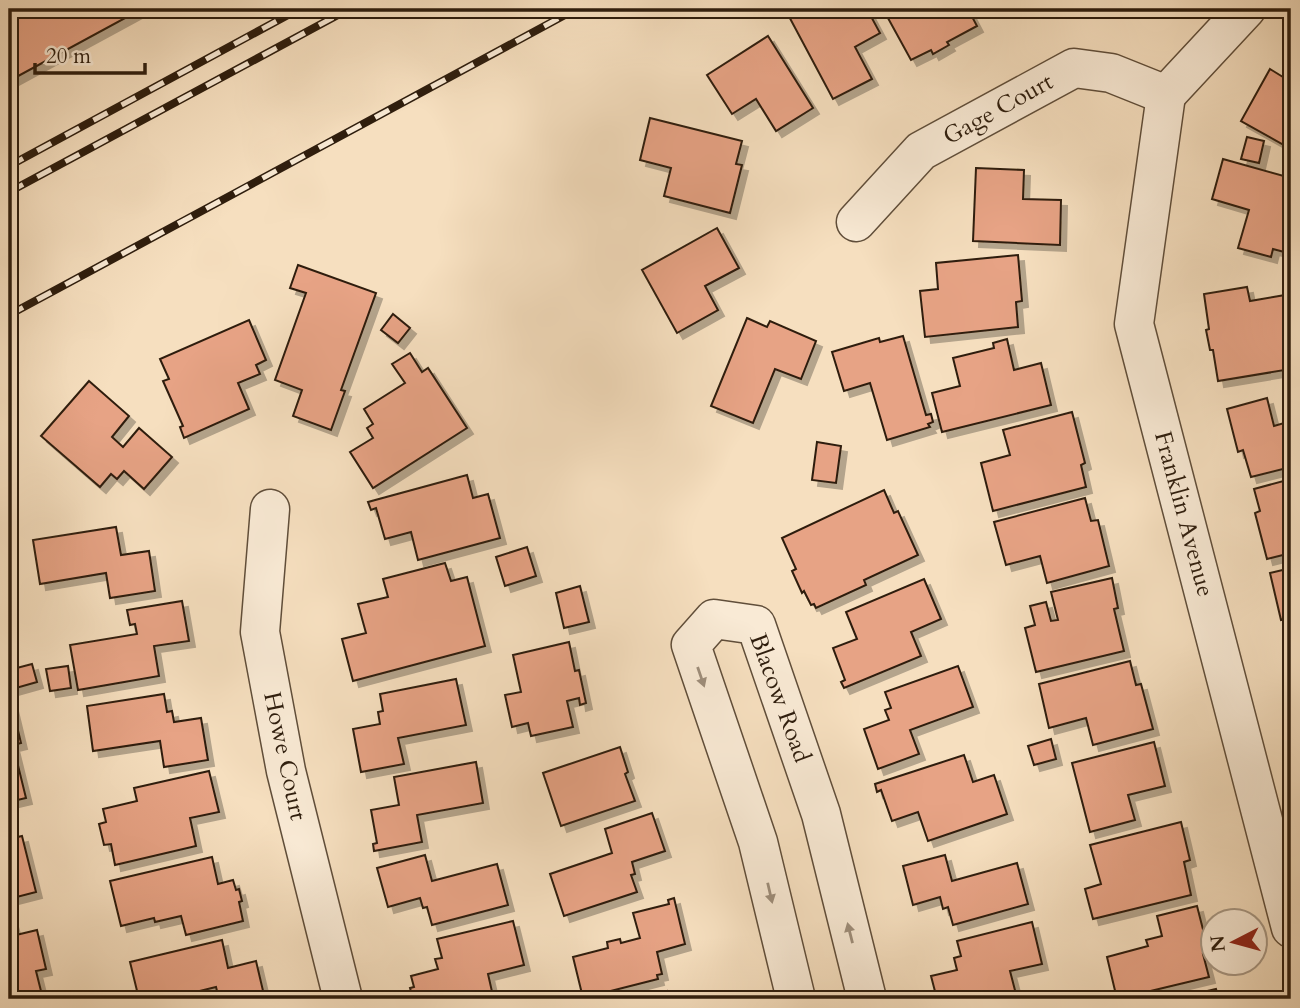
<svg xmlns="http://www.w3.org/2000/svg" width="1300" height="1008" font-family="Cardo,serif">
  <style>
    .building { fill: #e7a385; stroke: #2e1d0d; stroke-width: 2; filter: url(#shadow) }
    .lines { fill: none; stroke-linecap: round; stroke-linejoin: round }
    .minor-casing { stroke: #604e3a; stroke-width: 41 }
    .tertiary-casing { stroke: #604e3a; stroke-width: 41 }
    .minor { stroke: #f9ead5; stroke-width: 38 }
    .tertiary { stroke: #f9ead5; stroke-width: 38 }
    .rail-casing { stroke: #2e1d0d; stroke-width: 8 }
    .rail { stroke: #f9ead5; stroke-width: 5; stroke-dasharray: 16; stroke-linecap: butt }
    .oneway { fill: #9e8e7b }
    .labels { text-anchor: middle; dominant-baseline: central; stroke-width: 7; stroke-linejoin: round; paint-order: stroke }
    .street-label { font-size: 24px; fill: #2e1d0d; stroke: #f9ead5 }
  </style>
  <defs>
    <filter id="shadow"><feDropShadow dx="6" dy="6" stdDeviation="0" flood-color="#0004"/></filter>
  </defs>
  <rect width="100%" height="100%" fill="#f6dfbf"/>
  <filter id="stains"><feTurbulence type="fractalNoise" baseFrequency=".00286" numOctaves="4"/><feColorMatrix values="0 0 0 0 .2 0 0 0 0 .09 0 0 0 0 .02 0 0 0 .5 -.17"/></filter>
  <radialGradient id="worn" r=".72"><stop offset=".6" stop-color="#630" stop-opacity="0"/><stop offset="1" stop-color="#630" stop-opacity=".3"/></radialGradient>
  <!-- building -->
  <g class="building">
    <path d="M9 9H139L140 10 9 81Z"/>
    <path d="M785 9H867L880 33 855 47 872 79 833 99Z"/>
    <path d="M883 9H968L977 26 947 42 949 45 933 54 931 50 911 60Z"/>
    <path d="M768 36 813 108 776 131 756 99 732 114 707 75Z"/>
    <path d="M1270 69 1291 82V149L1241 121Z"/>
    <path d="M650 118 742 141 736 164 742 165 730 213 664 196 671 168 640 160Z"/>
    <path d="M1247 137 1264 141 1259 163 1241 159Z"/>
    <path d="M1223 159 1291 178V243L1288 253 1273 249 1271 257 1238 248 1249 210 1212 199Z"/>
    <path d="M976 168 1024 170 1023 199 1061 200 1060 245 973 241Z"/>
    <path d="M717 228 739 268 705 286 718 310 677 333 642 270Z"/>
    <path d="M1018 255 1022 301 1016 302 1018 327 925 337 920 291 938 289 936 263Z"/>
    <path d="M298 265 376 293 341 390 345 391 331 430 293 416 302 390 275 380 306 293 290 288Z"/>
    <path d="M1247 287 1250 301 1291 294V369L1218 381 1213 350H1210L1206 330 1209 329 1204 294Z"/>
    <path d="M393 314 410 328 398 343 381 330Z"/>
    <path d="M747 318 767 327 770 321 816 341 801 379 775 369 753 423 711 406Z"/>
    <path d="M249 320 266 360 256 365 260 374 238 383 249 409 184 438 180 427 183 426 163 381 169 379 160 359Z"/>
    <path d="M903 336 926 415 931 414 933 422 928 424 930 427 887 440 870 383 844 391 832 352 879 338 880 342Z"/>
    <path d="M1007 339 1014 370 1041 363 1051 405 942 432 932 393 960 386 953 358 994 348 993 343Z"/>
    <path d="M410 353 422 372 428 368 467 428 373 488 350 452 373 438 367 428 373 424 364 409 405 383 392 364Z"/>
    <path d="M89 381 129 416 112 437 123 447 139 428 172 457 144 489 124 471 117 479 111 474 100 487 41 436Z"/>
    <path d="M1267 398 1274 426 1291 421V467L1251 477 1243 450 1238 452 1227 409Z"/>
    <path d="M1072 412 1085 463 1081 465 1086 487 993 511 981 463 1010 455 1003 430Z"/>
    <path d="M817 442 841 446 836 483 812 480Z"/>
    <path d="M467 475 473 498 488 494 500 538 418 560 411 532 385 539 376 508 371 510 368 502Z"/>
    <path d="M1291 479V553L1267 559 1255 513 1260 511 1254 489Z"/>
    <path d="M884 490 894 513 898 511 918 555 864 580 866 585 816 608 814 604 811 605 804 591 802 593 792 571 796 569 782 538Z"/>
    <path d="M1085 498 1091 521 1098 520 1109 566 1047 583 1040 556 1006 565 994 522Z"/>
    <path d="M116 527 121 555 149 551 155 591 110 598 106 573 40 584 33 540Z"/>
    <path d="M527 547 536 576 505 586 496 557Z"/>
    <path d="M445 563 451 581 467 577 485 646 353 681 342 639 366 633 358 604 388 597 383 579Z"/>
    <path d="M1291 568V640L1286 619 1281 620 1270 573Z"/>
    <path d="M1112 578 1118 608 1114 609 1124 651 1036 672 1025 628 1035 625 1030 606 1046 602 1051 621 1058 620 1051 592Z"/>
    <path d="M924 579 941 619 911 632 921 656 844 688 841 682 845 680 833 648 857 639 846 612Z"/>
    <path d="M580 586 589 622 564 628 556 593Z"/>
    <path d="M182 601 189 641 154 646 159 676 78 690 70 645 137 634 135 624 130 625 127 610Z"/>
    <path d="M569 642 575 671 579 670 586 703 580 705 579 698 567 701 573 727 531 736 528 723 512 727 505 695 521 692 513 655Z"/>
    <path d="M1130 661 1136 685 1141 684 1153 729 1093 745 1086 718 1049 728 1039 684Z"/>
    <path d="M32 664 37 682 9 690V670Z"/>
    <path d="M68 666 71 688 50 691 46 669Z"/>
    <path d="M958 666 973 707 910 730 919 754 878 769 864 729 889 720 885 710 891 708 885 692Z"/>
    <path d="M456 679 466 725 398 738 404 764 361 772 353 729 380 724 378 712 383 711 380 694Z"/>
    <path d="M164 694 167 712 172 711 174 722 201 718 208 760 164 767 160 741 93 751 87 706Z"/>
    <path d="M11 701 21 743 13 745 26 798 9 802V702Z"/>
    <path d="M1051 739 1056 759 1034 765 1028 746Z"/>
    <path d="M1154 742 1165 786 1128 795 1135 820 1090 832 1072 763Z"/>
    <path d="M620 747 628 772 625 774 635 801 561 826 543 773Z"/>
    <path d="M964 755 973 782 994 775 1007 814 928 841 918 812 892 821 881 790 877 792 875 784Z"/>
    <path d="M476 762 483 803 417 815 422 842 374 851 373 844 377 843 371 810 399 805 394 777Z"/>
    <path d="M209 771 219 812 190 818 196 846 115 865 111 844 104 845 99 824 106 822 103 809 137 801 134 788Z"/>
    <path d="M652 813 665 851 632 862 635 874 631 875 637 892 564 916 550 874 612 853 605 829Z"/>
    <path d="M1181 822 1190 860 1184 862 1191 895 1093 919 1085 889 1101 884 1090 845Z"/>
    <path d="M22 836 36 892 9 899V839Z"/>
    <path d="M425 855 432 881 497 864 508 905 432 925 427 907 423 908 420 898 388 907 377 868Z"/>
    <path d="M945 855 952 881 1017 863 1028 904 953 925 948 907 943 909 940 897 913 905 903 866Z"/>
    <path d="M212 857 218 884 233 880 236 890 239 889 242 901 239 902 243 921 186 935 181 916 155 922 154 918 121 926 110 881Z"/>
    <path d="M674 898 685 944 657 952 662 974 657 975 658 979 583 998 573 957 608 948 607 942 620 939 621 943 640 938 633 913 669 904 668 900Z"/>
    <path d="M1197 906 1209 953 1203 954 1209 977 1117 999 1107 957 1148 946 1146 940 1162 936 1157 916Z"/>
    <path d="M12 921 16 935 37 930 46 969 36 971 43 999H9V922Z"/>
    <path d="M513 921 524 965 488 974 493 996 479 999H413L410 988 414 987 411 976 438 969 435 959 442 958 437 939Z"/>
    <path d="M1032 922 1042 964 1010 971 1017 998 937 999 931 976 957 970 954 958 961 956 957 941Z"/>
    <path d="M222 940 228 968 256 961 264 995 267 994 268 999H219L216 987 167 999H139L130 962Z"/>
    <path d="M1216 989 1219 999H1173Z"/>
    <path d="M667 991 670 999H635Z"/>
  </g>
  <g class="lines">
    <defs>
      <g id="minor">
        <path d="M1166 95 1134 324 1291 928"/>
        <path d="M1166 95 1246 9"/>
        <path d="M856 222 921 151 1074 68 1111 73 1166 95"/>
        <path d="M270 509 260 632 286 771 343 999"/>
      </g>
      <path id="tertiary" d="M796 999 758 842 691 645 714 619 756 625 821 814 867 999"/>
    </defs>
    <!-- minor casing -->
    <use href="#minor" class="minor-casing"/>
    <!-- tertiary casing -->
    <use href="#tertiary" class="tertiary-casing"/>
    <!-- minor -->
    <use href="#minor" class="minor"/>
    <!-- tertiary -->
    <use href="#tertiary" class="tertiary"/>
    <defs>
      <g id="rail">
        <path d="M9 166 299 9"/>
        <path d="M9 192 349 9"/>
        <path d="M9 315 576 9"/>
      </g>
    </defs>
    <!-- rail casing -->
    <use href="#rail" class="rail-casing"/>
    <!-- rail -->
    <use href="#rail" class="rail"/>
  </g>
  <!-- one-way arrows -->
  <defs><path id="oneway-solid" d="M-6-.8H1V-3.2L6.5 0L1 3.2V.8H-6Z" transform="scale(1.75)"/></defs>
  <g class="oneway">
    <use href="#oneway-solid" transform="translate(701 677) rotate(71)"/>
    <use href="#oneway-solid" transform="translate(770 893) rotate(77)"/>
    <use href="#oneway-solid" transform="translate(850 933) rotate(-104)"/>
  </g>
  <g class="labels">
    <!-- street labels -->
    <g class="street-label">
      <text transform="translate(998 109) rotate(-29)">Gage Court</text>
      <text transform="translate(1184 514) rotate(75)">Franklin Avenue</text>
      <text transform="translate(780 698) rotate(70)">Blacow Road</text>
      <text transform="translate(285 756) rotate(78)">Howe Court</text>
    </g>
  </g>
  <!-- margin -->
  <rect width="1300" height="1008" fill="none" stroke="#f6dfbf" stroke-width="35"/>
  <rect x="10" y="10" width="1279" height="987" fill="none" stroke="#2e1d0d" stroke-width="3.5"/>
  <rect x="18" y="18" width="1265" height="973" fill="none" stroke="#2e1d0d" stroke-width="2"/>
  <!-- north arrow -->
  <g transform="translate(1234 942) rotate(264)"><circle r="33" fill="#f9ead5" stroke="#a89885" stroke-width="2"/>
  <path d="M0-5L12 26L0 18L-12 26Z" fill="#8f2418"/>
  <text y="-10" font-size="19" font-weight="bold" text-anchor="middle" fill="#2e1d0d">N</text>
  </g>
  <!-- scale -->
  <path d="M35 63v10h110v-10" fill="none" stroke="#2e1d0d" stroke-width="3.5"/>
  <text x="46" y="63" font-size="21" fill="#2e1d0d" stroke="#f9ead5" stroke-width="5" paint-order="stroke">20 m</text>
  <rect width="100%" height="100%" filter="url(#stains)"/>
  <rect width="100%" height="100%" fill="url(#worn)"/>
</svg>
